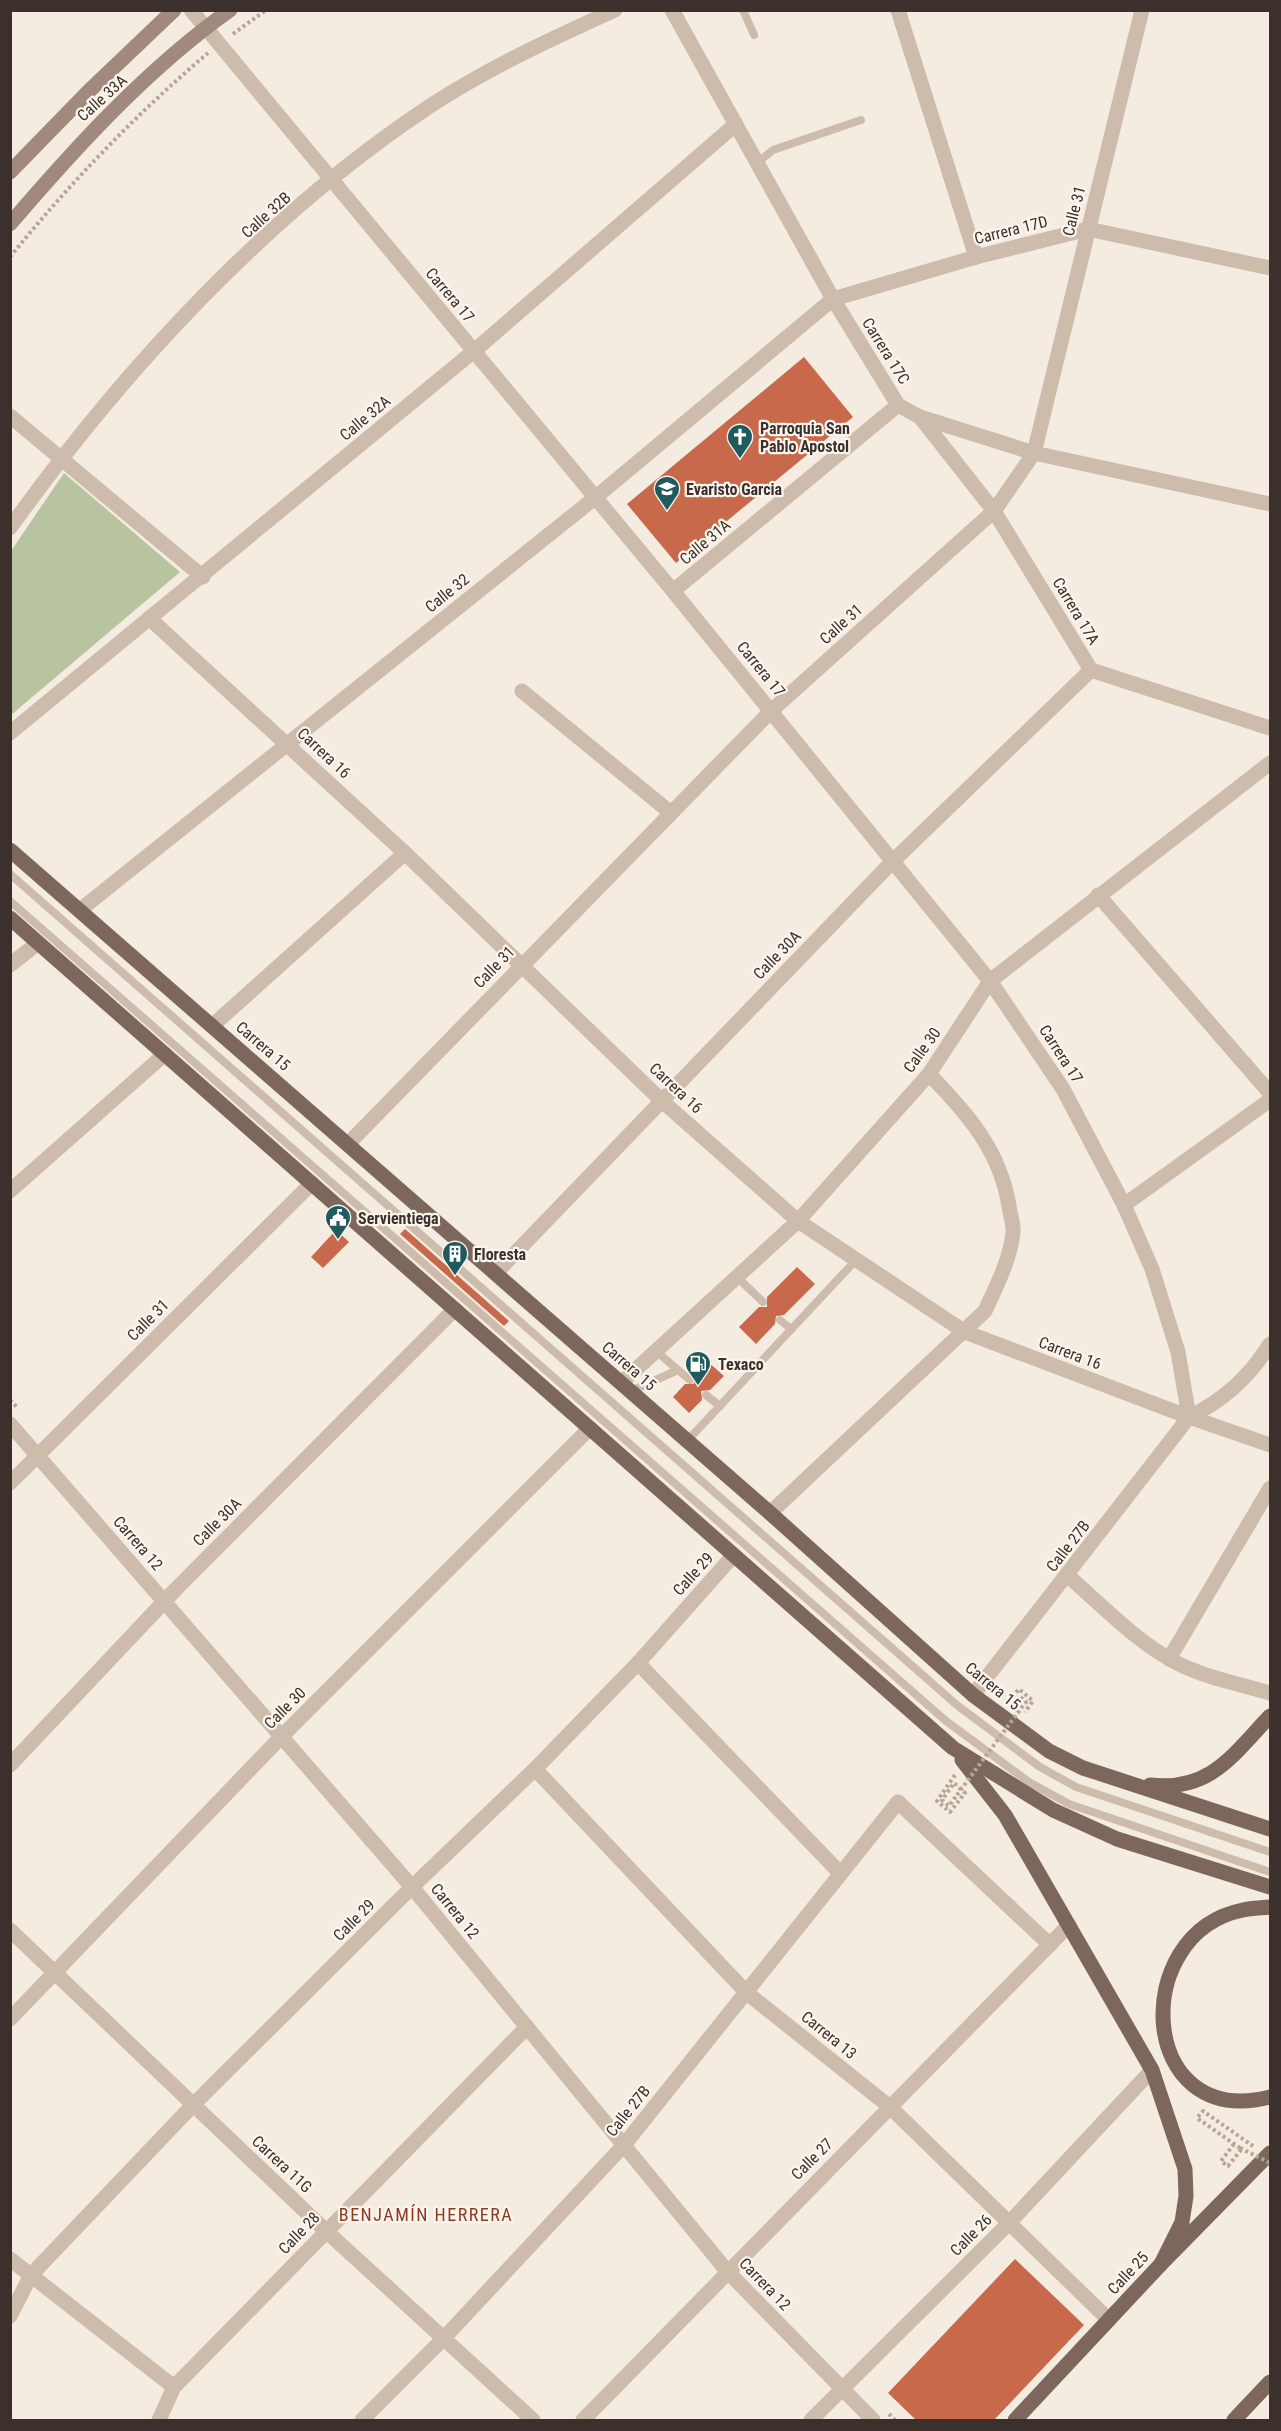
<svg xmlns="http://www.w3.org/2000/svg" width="1281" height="2431" font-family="'Roboto Condensed',sans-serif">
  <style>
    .green { fill: #b8c4a0 }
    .building { fill: #c8694b }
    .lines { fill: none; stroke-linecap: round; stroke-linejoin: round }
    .path { stroke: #b9a596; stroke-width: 4; stroke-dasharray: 3 3; stroke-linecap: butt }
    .lane { stroke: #cdbbac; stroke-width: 8 }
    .street { stroke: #cdbbac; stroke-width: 15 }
    .secondary { stroke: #a18a7d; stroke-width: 15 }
    .primary { stroke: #7d675c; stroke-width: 15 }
    .path-bridge { stroke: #b9a596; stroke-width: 4; stroke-dasharray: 3 3; stroke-linecap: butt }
    .labels { text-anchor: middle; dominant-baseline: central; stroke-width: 4.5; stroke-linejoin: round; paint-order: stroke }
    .street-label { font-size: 16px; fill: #3b302b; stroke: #fbf5ee }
    .poi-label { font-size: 16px; font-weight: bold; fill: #3b302b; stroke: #fbf5ee; text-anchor: start }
    .neighbourhood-label { font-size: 18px; letter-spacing: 1.5px; fill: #8c3b22; stroke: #fbf5ee }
  </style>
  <rect width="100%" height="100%" fill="#f4ebe1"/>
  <!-- green -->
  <path class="green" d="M64 473 180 572 11 715V551Z"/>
  <!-- building -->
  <g class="building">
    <path d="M804 357 853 417 676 563 627 504Z"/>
    <path d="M405 1229 509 1321 504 1326 400 1234Z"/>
    <path d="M336 1230 349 1242 323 1268 311 1257Z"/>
    <path d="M797 1267 815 1284 784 1315 776 1316 775 1324 756 1344 739 1327 759 1307H767V1297Z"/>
    <path d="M707 1361 724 1376 710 1390 701 1391 702 1400 689 1413 673 1397 685 1384H694V1375Z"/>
    <path d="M1015 2259 1084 2325 993 2421H917L888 2393Z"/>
  </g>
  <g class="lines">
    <!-- path -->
    <g class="path">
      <path d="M233 34 266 10"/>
      <path d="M10 257C70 183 135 115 208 53"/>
      <path d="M10 1400 18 1408"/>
      <path d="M1009 1702 1019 1689 1033 1701 1025 1712"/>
      <path d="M1013 1704 1019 1696 1026 1702 1022 1707"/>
      <path d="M955 1775 937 1801 950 1812 965 1793 954 1783 942 1800 949 1806 957 1795"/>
      <path d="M1234 2144 1221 2161 1228 2166 1241 2150"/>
      <path d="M1240 2148 1197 2118 1203 2111 1253 2146"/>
      <path d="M889 2414 895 2420"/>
    </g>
    <!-- lane -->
    <g class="lane">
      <path d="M743 10 754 35"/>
      <path d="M757 163 773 150 861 120"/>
      <path d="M10 874 958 1706 1040 1767 1076 1787 1270 1852"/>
      <path d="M10 901 946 1721 1029 1782 1069 1804 1270 1872"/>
      <path d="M737 1277 763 1302"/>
      <path d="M780 1320 791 1329"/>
      <path d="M656 1351 678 1370"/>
      <path d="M631 1391 678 1370 690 1380"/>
      <path d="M706 1395 720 1406"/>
      <path d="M688 1440 856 1260"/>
    </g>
    <!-- street -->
    <g class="street">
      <path d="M191 10 673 591 990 981 1063 1089 1124 1205 1152 1269 1178 1352 1189 1417"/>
      <path d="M672 10 833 299 898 405 920 417 1034 453 1270 504"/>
      <path d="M898 10 976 257"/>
      <path d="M10 416 203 577"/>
      <path d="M920 417 994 511 1091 670 1270 728"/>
      <path d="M10 528C123 370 267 214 430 106 488 68 551 39 615 10"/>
      <path d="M673 591 898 405"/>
      <path d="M149 618 405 853 662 1101 798 1221 965 1332 1189 1417 1270 1445"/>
      <path d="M522 691 671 813"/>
      <path d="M10 733 474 351 736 124"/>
      <path d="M1098 895 1270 1093"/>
      <path d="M80 910 596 497 833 299 976 257 1088 229 1270 268"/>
      <path d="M10 965 38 943"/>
      <path d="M212 1026 405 853"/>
      <path d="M348 1144 771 711 994 511 1034 453 1142 10"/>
      <path d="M10 1191 165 1054"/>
      <path d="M1124 1205 1270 1100"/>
      <path d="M496 1273 892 862 1091 670"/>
      <path d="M621 1383 798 1221 929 1074 990 981 1270 763"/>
      <path d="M10 1424 412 1887 727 2271 873 2420"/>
      <path d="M10 1483 312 1183"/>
      <path d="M770 1513 985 1311C996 1287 1010 1260 1013 1233 1014 1225 1010 1214 1009 1206 1000 1150 967 1113 929 1074"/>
      <path d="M1068 1576C1103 1606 1137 1643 1179 1664 1207 1678 1240 1684 1270 1693"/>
      <path d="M1169 1659 1270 1488"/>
      <path d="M638 1663 840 1873"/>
      <path d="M973 1695 1189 1417C1223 1401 1250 1376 1270 1344"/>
      <path d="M10 1765 176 1589 455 1309"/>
      <path d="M535 1769 747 1993 890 2107 1109 2320"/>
      <path d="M10 1930 326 2231 533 2420"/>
      <path d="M10 2019 281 1737 590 1428"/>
      <path d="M10 2259 174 2387"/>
      <path d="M10 2316 31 2275 193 2105 412 1887 535 1769 638 1663 733 1556"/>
      <path d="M159 2420 174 2387 527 2027"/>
      <path d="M362 2420 444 2338 624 2145 898 1802 1050 1945"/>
      <path d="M583 2420 1069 1925"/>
      <path d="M811 2420 1009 2223 1152 2070"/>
    </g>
    <!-- secondary -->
    <g class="secondary">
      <path d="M10 172 89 91 174 10"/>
      <path d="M10 224C75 148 148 68 230 10"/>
    </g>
    <!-- primary -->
    <g class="primary">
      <path d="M10 850 770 1513 973 1695 1049 1751 1083 1768 1270 1829"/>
      <path d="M10 918 953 1748 1053 1810 1117 1839 1270 1887"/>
      <path d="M962 1760 1005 1815 1152 2070 1185 2169 1186 2196 1182 2222 1161 2264"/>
      <path d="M1150 1785C1210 1792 1233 1755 1270 1716"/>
      <path d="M1270 1907C1262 1908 1252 1908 1243 1910 1128 1933 1137 2131 1270 2097"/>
      <path d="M1015 2420 1161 2264 1270 2153"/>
      <path d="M1234 2420 1270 2382"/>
    </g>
    <!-- path-bridge -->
    <g class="path-bridge">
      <path d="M957 1795 1022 1707"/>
      <path d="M1240 2148 1270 2163"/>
    </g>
  </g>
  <!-- icons -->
  <defs>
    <symbol id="church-pin" viewBox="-11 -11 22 30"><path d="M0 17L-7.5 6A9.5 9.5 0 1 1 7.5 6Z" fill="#1f5a5e" stroke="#fbf5ee"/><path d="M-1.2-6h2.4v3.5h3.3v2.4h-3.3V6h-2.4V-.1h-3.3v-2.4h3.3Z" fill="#fff"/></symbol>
    <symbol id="school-pin" viewBox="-11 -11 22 30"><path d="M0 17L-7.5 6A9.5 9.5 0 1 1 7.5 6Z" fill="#1f5a5e" stroke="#fbf5ee"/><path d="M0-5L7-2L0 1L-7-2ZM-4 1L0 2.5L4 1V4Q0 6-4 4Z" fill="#fff"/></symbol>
    <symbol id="civic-pin" viewBox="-11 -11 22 30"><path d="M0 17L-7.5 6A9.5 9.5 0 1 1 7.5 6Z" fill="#1f5a5e" stroke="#fbf5ee"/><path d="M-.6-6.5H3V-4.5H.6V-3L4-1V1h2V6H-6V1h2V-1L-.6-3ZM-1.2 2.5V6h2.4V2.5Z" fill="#fff"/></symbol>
    <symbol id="building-pin" viewBox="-11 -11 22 30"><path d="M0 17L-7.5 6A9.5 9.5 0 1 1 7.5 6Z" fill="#1f5a5e" stroke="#fbf5ee"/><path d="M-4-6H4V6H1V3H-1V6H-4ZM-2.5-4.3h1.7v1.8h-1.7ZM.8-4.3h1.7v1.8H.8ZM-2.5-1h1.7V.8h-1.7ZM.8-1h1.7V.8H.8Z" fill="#fff"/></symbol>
    <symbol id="fuel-pin" viewBox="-11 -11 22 30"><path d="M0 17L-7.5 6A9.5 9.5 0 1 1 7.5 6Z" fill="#1f5a5e" stroke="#fbf5ee"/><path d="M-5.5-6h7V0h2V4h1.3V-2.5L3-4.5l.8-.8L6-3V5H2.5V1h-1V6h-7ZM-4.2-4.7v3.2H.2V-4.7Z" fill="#fff"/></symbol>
  </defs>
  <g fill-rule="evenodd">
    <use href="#church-pin" x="725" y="422" width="30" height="40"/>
    <use href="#school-pin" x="652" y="474" width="30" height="40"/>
    <use href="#civic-pin" x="323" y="1203" width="30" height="40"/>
    <use href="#building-pin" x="440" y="1239" width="30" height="40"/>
    <use href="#fuel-pin" x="683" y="1349" width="30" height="40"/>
  </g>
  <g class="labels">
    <!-- street labels -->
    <g class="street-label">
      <text transform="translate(102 98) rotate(-42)">Calle 33A</text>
      <text transform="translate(1074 211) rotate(-76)">Calle 31</text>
      <text transform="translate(266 215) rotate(-42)">Calle 32B</text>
      <text transform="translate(1011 230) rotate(-14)">Carrera 17D</text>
      <text transform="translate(450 295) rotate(50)">Carrera 17</text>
      <text transform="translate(886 351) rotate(58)">Carrera 17C</text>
      <text transform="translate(365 418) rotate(-40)">Calle 32A</text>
      <text transform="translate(705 542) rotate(-40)">Calle 31A</text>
      <text transform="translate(447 593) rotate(-39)">Calle 32</text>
      <text transform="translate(1076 611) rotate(59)">Carrera 17A</text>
      <text transform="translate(841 624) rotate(-42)">Calle 31</text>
      <text transform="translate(761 669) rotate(51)">Carrera 17</text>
      <text transform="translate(324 753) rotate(43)">Carrera 16</text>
      <text transform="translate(777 955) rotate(-46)">Calle 30A</text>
      <text transform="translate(494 967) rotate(-46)">Calle 31</text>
      <text transform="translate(263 1046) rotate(41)">Carrera 15</text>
      <text transform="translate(922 1050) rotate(-54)">Calle 30</text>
      <text transform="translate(1061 1054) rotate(57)">Carrera 17</text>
      <text transform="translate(676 1088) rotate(43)">Carrera 16</text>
      <text transform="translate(148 1320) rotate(-45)">Calle 31</text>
      <text transform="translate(1070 1353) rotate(21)">Carrera 16</text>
      <text transform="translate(629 1366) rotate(41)">Carrera 15</text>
      <text transform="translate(217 1522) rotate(-45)">Calle 30A</text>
      <text transform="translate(138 1543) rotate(49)">Carrera 12</text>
      <text transform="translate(1068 1546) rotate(-52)">Calle 27B</text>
      <text transform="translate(693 1574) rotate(-48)">Calle 29</text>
      <text transform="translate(993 1686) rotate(39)">Carrera 15</text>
      <text transform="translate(285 1708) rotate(-45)">Calle 30</text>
      <text transform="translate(455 1911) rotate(51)">Carrera 12</text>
      <text transform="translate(354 1920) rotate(-45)">Calle 29</text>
      <text transform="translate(829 2035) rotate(39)">Carrera 13</text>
      <text transform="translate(628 2111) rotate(-51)">Calle 27B</text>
      <text transform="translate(812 2159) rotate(-45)">Calle 27</text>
      <text transform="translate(282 2164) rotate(43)">Carrera 11G</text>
      <text transform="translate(299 2233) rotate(-46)">Calle 28</text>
      <text transform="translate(971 2235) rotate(-45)">Calle 26</text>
      <text transform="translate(1128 2273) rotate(-47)">Calle 25</text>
      <text transform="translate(765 2284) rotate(46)">Carrera 12</text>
    </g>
    <!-- poi labels -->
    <g class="poi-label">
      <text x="760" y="428">Parroquia San<tspan x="760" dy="18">Pablo Apostol</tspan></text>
      <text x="686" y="489">Evaristo Garcia</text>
      <text x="358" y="1218">Servientiega</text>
      <text x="474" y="1254">Floresta</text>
      <text x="718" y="1364">Texaco</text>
    </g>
    <!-- neighbourhood labels -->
    <g class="neighbourhood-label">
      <text x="426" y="2214">BENJAMÍN HERRERA</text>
    </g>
  </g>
  <!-- border -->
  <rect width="1281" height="2431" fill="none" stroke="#3b302b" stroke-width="24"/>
</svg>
